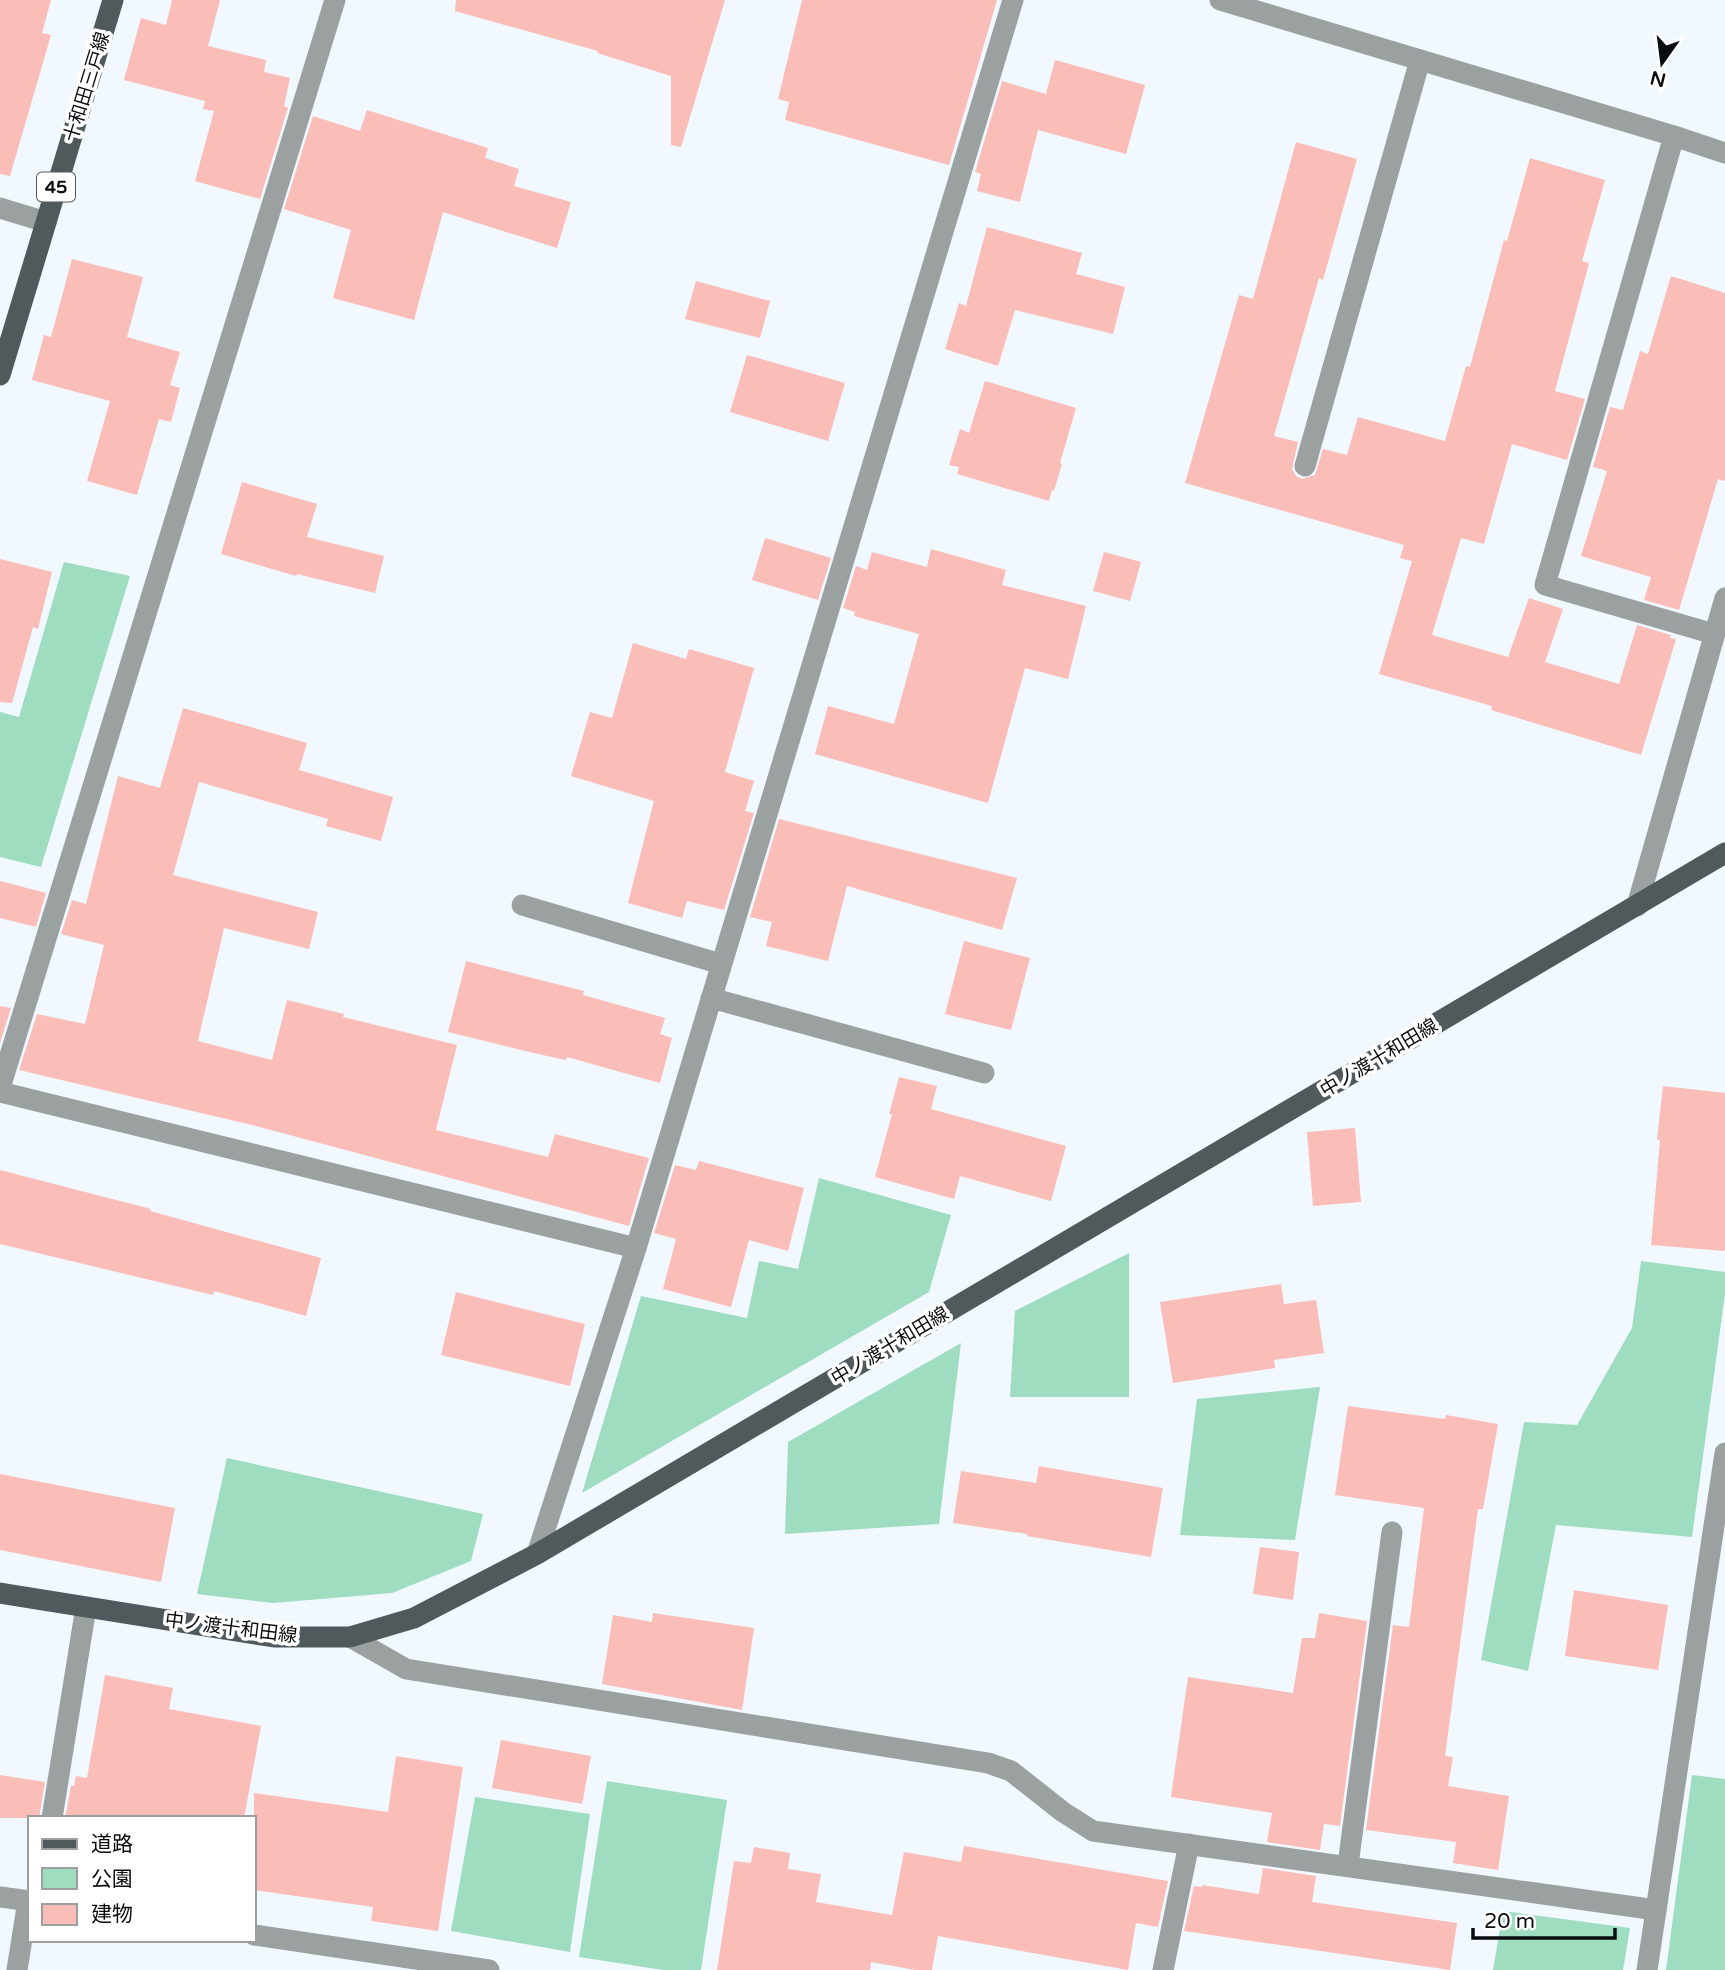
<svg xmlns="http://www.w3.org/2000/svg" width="1725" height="1970" font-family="'Varela Round','Noto Sans JP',sans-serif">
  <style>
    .green { fill: #9eddbf }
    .building { fill: #fabdb7 }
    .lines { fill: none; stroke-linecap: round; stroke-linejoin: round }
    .minor { stroke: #9ba1a1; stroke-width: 21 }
    .major { stroke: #505a5c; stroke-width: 21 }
    .labels { text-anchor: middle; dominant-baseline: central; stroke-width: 7; stroke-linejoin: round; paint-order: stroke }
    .shield { fill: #fff; stroke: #545658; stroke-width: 2 }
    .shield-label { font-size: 18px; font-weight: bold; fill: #0a0d10 }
    .street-label { font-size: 19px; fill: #0a0d10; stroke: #fff }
  </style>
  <rect width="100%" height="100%" fill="#f1f8ff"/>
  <!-- green -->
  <g class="green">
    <path d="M64 562 130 576 41 867 0 857V712L19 717Z"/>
    <path d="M819 1178 951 1215 929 1292 582 1493 641 1296 747 1318 759 1261 798 1269Z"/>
    <path d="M1129 1253V1397H1010L1015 1311Z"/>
    <path d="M1641 1261 1725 1272V1294L1692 1537 1556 1525 1528 1671 1481 1660 1524 1422 1577 1425 1632 1328Z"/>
    <path d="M961 1343 939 1524 785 1534 788 1442Z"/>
    <path d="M1320 1387 1295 1540 1180 1535 1197 1399Z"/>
    <path d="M227 1458 483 1514 471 1561 392 1593 273 1603 197 1594Z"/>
    <path d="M1692 1775 1725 1779V1970H1666Z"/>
    <path d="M607 1781 727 1800 701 1970H663L579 1957Z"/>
    <path d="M475 1797 590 1814 570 1952 451 1931Z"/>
    <path d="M1503 1911 1630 1928 1623 1970H1493Z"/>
  </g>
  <!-- building -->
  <g class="building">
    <path d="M0 0H51L42 33 51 35 10 176 0 174Z"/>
    <path d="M172 0H220L208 46 266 60 264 72 290 78 284 106 288 108 260 199 195 181 214 111 203 109 205 101 124 80 141 18 166 25Z"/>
    <path d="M456 0H725L681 147 671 145V76L597 53 598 51 455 11Z"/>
    <path d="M802 0H997L949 165 785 120 789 102 778 99Z"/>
    <path d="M1055 60 1145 85 1126 154 1038 130 1020 202 977 191 981 174 975 172 1002 81 1046 94Z"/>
    <path d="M367 110 488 148 485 158 519 169 514 186 571 202 557 248 443 212 414 320 333 298 351 230 284 209 313 116 360 131Z"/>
    <path d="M1296 142 1357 159 1323 280 1319 278 1274 436 1298 442 1292 469 1296 476 1302 479 1315 475 1323 449 1347 455 1358 417 1445 441 1466 366 1470 367 1504 240 1507 241 1530 158 1605 180 1582 261 1589 263 1555 391 1585 399 1567 460 1512 444 1484 544 1461 538 1432 635 1508 657 1529 598 1563 609 1545 662 1619 684 1637 625 1671 635 1670 638 1676 639 1641 755 1491 710 1492 706 1379 674 1412 561 1400 558 1404 545 1185 483 1239 295 1253 299Z"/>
    <path d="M987 227 1082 253 1076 274 1125 287 1113 334 1015 310 998 366 945 349 959 303 966 306Z"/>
    <path d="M72 259 143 277 127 337 180 352 170 385 180 388 171 422 159 419 137 495 87 481 110 401 32 380 44 335 51 337Z"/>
    <path d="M1671 276 1725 293V481L1718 479 1679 610 1644 600 1651 577 1581 556 1607 471 1593 467 1610 407 1623 410 1640 351 1648 354Z"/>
    <path d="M696 281 770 301 760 338 685 319Z"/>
    <path d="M747 355 845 383 828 441 730 412Z"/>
    <path d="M985 381 1076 408 1060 463 1062 464 1054 491 1052 490 1049 501 957 474 959 467 949 465 960 429 969 433Z"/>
    <path d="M242 482 317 504 307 537 384 556 375 593 297 574 296 576 221 554Z"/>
    <path d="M765 538 831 558 818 600 752 580Z"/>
    <path d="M931 549 1006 570 1002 585 1086 606 1068 679 1025 668 988 803 815 754 828 706 894 724 919 634 854 616 855 612 843 608 856 566 867 570 872 552 927 567Z"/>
    <path d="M1104 552 1141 562 1130 601 1093 591Z"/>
    <path d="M0 559 52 572 38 629 33 627 12 703 0 702Z"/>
    <path d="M633 643 686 659 689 649 754 668 725 772 754 781 745 811 754 813 724 910 687 901 682 918 628 903 654 801 571 776 590 712 612 718Z"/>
    <path d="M183 708 307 743 299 770 393 797 381 841 326 826 328 819 199 782 173 875 318 912 309 949 224 928 198 1041 272 1060 287 1000 344 1014 343 1017 457 1045 436 1130 548 1157 555 1134 649 1158 629 1226 256 1126 19 1070 37 1014 85 1024 104 945 61 934 72 900 86 904 118 776 160 788Z"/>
    <path d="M779 819 1017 878 1002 930 847 886 828 961 766 946 772 922 750 917Z"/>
    <path d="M0 881 46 893 36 927 0 918Z"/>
    <path d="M964 941 1030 958 1011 1030 945 1014Z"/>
    <path d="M466 961 584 991 583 995 665 1018 660 1034 672 1038 660 1083 567 1057 566 1060 538 1054 448 1032Z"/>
    <path d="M0 1006 11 1008 0 1043Z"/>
    <path d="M899 1077 937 1086 931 1109 1066 1146 1051 1201 960 1176 954 1199 875 1177 892 1114H889Z"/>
    <path d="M1663 1086 1725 1093V1251L1651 1245 1660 1140H1657Z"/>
    <path d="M1355 1128 1361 1202 1313 1206 1307 1132Z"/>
    <path d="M699 1161 804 1188 788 1251 749 1240 731 1307 663 1289 676 1239 654 1233 675 1165 696 1170Z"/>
    <path d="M0 1170 151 1209 150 1211 321 1258 306 1316 214 1291 213 1295 0 1244Z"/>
    <path d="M1281 1284 1284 1304 1316 1300 1324 1353 1274 1360 1275 1368 1173 1383 1160 1302Z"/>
    <path d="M456 1292 585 1324 570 1386 441 1355Z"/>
    <path d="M1348 1406 1445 1419 1446 1415 1498 1424 1483 1509H1478L1445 1756 1453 1757 1448 1786 1509 1796 1498 1870 1453 1863 1456 1842 1366 1830 1393 1625 1409 1627 1424 1508 1335 1495Z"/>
    <path d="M1039 1466 1163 1488 1151 1557 1027 1536V1534L953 1523 961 1471 1036 1483Z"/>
    <path d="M0 1474 175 1508 161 1582 0 1550Z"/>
    <path d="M1260 1547 1299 1552 1293 1600 1253 1594Z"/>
    <path d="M1574 1590 1668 1605 1658 1670 1565 1656Z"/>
    <path d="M653 1613 754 1628 742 1710 602 1684 613 1615 652 1622Z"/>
    <path d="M1319 1613 1367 1621 1340 1826 1324 1824 1320 1850 1267 1842 1272 1813 1171 1797 1188 1677 1293 1693 1302 1638H1315Z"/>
    <path d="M105 1675 173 1688 169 1709 261 1726 244 1818H65L71 1786H74L76 1776 87 1778Z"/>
    <path d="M501 1740 591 1756 582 1804 492 1788Z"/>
    <path d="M396 1756 463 1767 438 1931 371 1921 373 1907 254 1890V1793L388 1812Z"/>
    <path d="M0 1775 45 1782 39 1818H0Z"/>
    <path d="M964 1846 1168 1881 1158 1927 1136 1923 1128 1970 938 1936 932 1970H915L871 1962 870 1970H717L734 1861 751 1863 754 1847 790 1853 788 1869 821 1874 816 1902 892 1915 904 1852 961 1862Z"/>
    <path d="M1263 1868 1316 1876 1312 1902 1457 1923 1450 1970 1184 1931 1194 1886 1202 1887V1885L1259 1894Z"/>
  </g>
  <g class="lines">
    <!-- minor -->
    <g class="minor">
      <path d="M1220 0 1674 136 1725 153"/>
      <path d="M1674 136 1545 585 1714 634"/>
      <path d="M0 208 46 222"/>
      <path d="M1305 466 1420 60"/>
      <path d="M522 905 721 964"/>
      <path d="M1637 906 1725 598"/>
      <path d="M711 998 984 1073"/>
      <path d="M0 1088 335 0"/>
      <path d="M0 1092 636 1248"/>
      <path d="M537 1554 636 1248 1013 0"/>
      <path d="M350 1637 406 1669 988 1763 1011 1771 1063 1812 1093 1831 1656 1910"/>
      <path d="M52 1818 86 1607"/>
      <path d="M1348 1865 1392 1532"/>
      <path d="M0 1897 30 1901"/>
      <path d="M254 1935 489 1970"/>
      <path d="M17 1970 28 1901"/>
      <path d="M1163 1970 1189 1844"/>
      <path d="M1647 1970 1725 1453"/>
    </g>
    <!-- major -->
    <g class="major">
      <path d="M0 375 113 0"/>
      <path d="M0 1593 274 1637H350L414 1618 537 1554 1725 853"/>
    </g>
  </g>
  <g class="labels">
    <!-- shield labels -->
    <rect class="shield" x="37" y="172.5" width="38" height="29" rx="5"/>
    <g class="shield-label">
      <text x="56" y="187">45</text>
    </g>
    <!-- street labels -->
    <g class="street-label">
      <text transform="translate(87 87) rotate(-73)">十和田三戸線</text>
      <text transform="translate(1379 1058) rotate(-31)">中ノ渡十和田線</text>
      <text transform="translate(890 1346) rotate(-31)">中ノ渡十和田線</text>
      <text transform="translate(231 1628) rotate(7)">中ノ渡十和田線</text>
    </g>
  </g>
  <!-- legend -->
  <rect x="28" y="1816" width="228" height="126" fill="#ffffff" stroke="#9d9e9f" stroke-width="2"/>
  <rect x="42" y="1839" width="35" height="10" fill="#505a5c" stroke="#9d9e9f" stroke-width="2"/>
  <text x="91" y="1851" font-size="21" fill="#0a0d10">道路</text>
  <rect x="42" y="1868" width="35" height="21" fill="#9eddbf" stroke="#9d9e9f" stroke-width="2"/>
  <text x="91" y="1886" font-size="21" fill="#0a0d10">公園</text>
  <rect x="42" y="1904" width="35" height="21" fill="#fabdb7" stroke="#9d9e9f" stroke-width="2"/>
  <text x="91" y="1921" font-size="21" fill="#0a0d10">建物</text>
  <!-- north arrow -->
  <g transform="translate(1662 63) rotate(194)" stroke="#ffffff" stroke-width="5" paint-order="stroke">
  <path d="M0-5L12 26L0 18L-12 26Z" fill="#0a0d10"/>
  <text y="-10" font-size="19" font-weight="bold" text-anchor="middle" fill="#0a0d10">N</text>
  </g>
  <!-- scale -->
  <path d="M1473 1928v10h142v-10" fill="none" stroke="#0a0d10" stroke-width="3.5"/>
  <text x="1484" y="1928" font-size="21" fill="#0a0d10" stroke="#ffffff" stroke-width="5" paint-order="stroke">20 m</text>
</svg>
